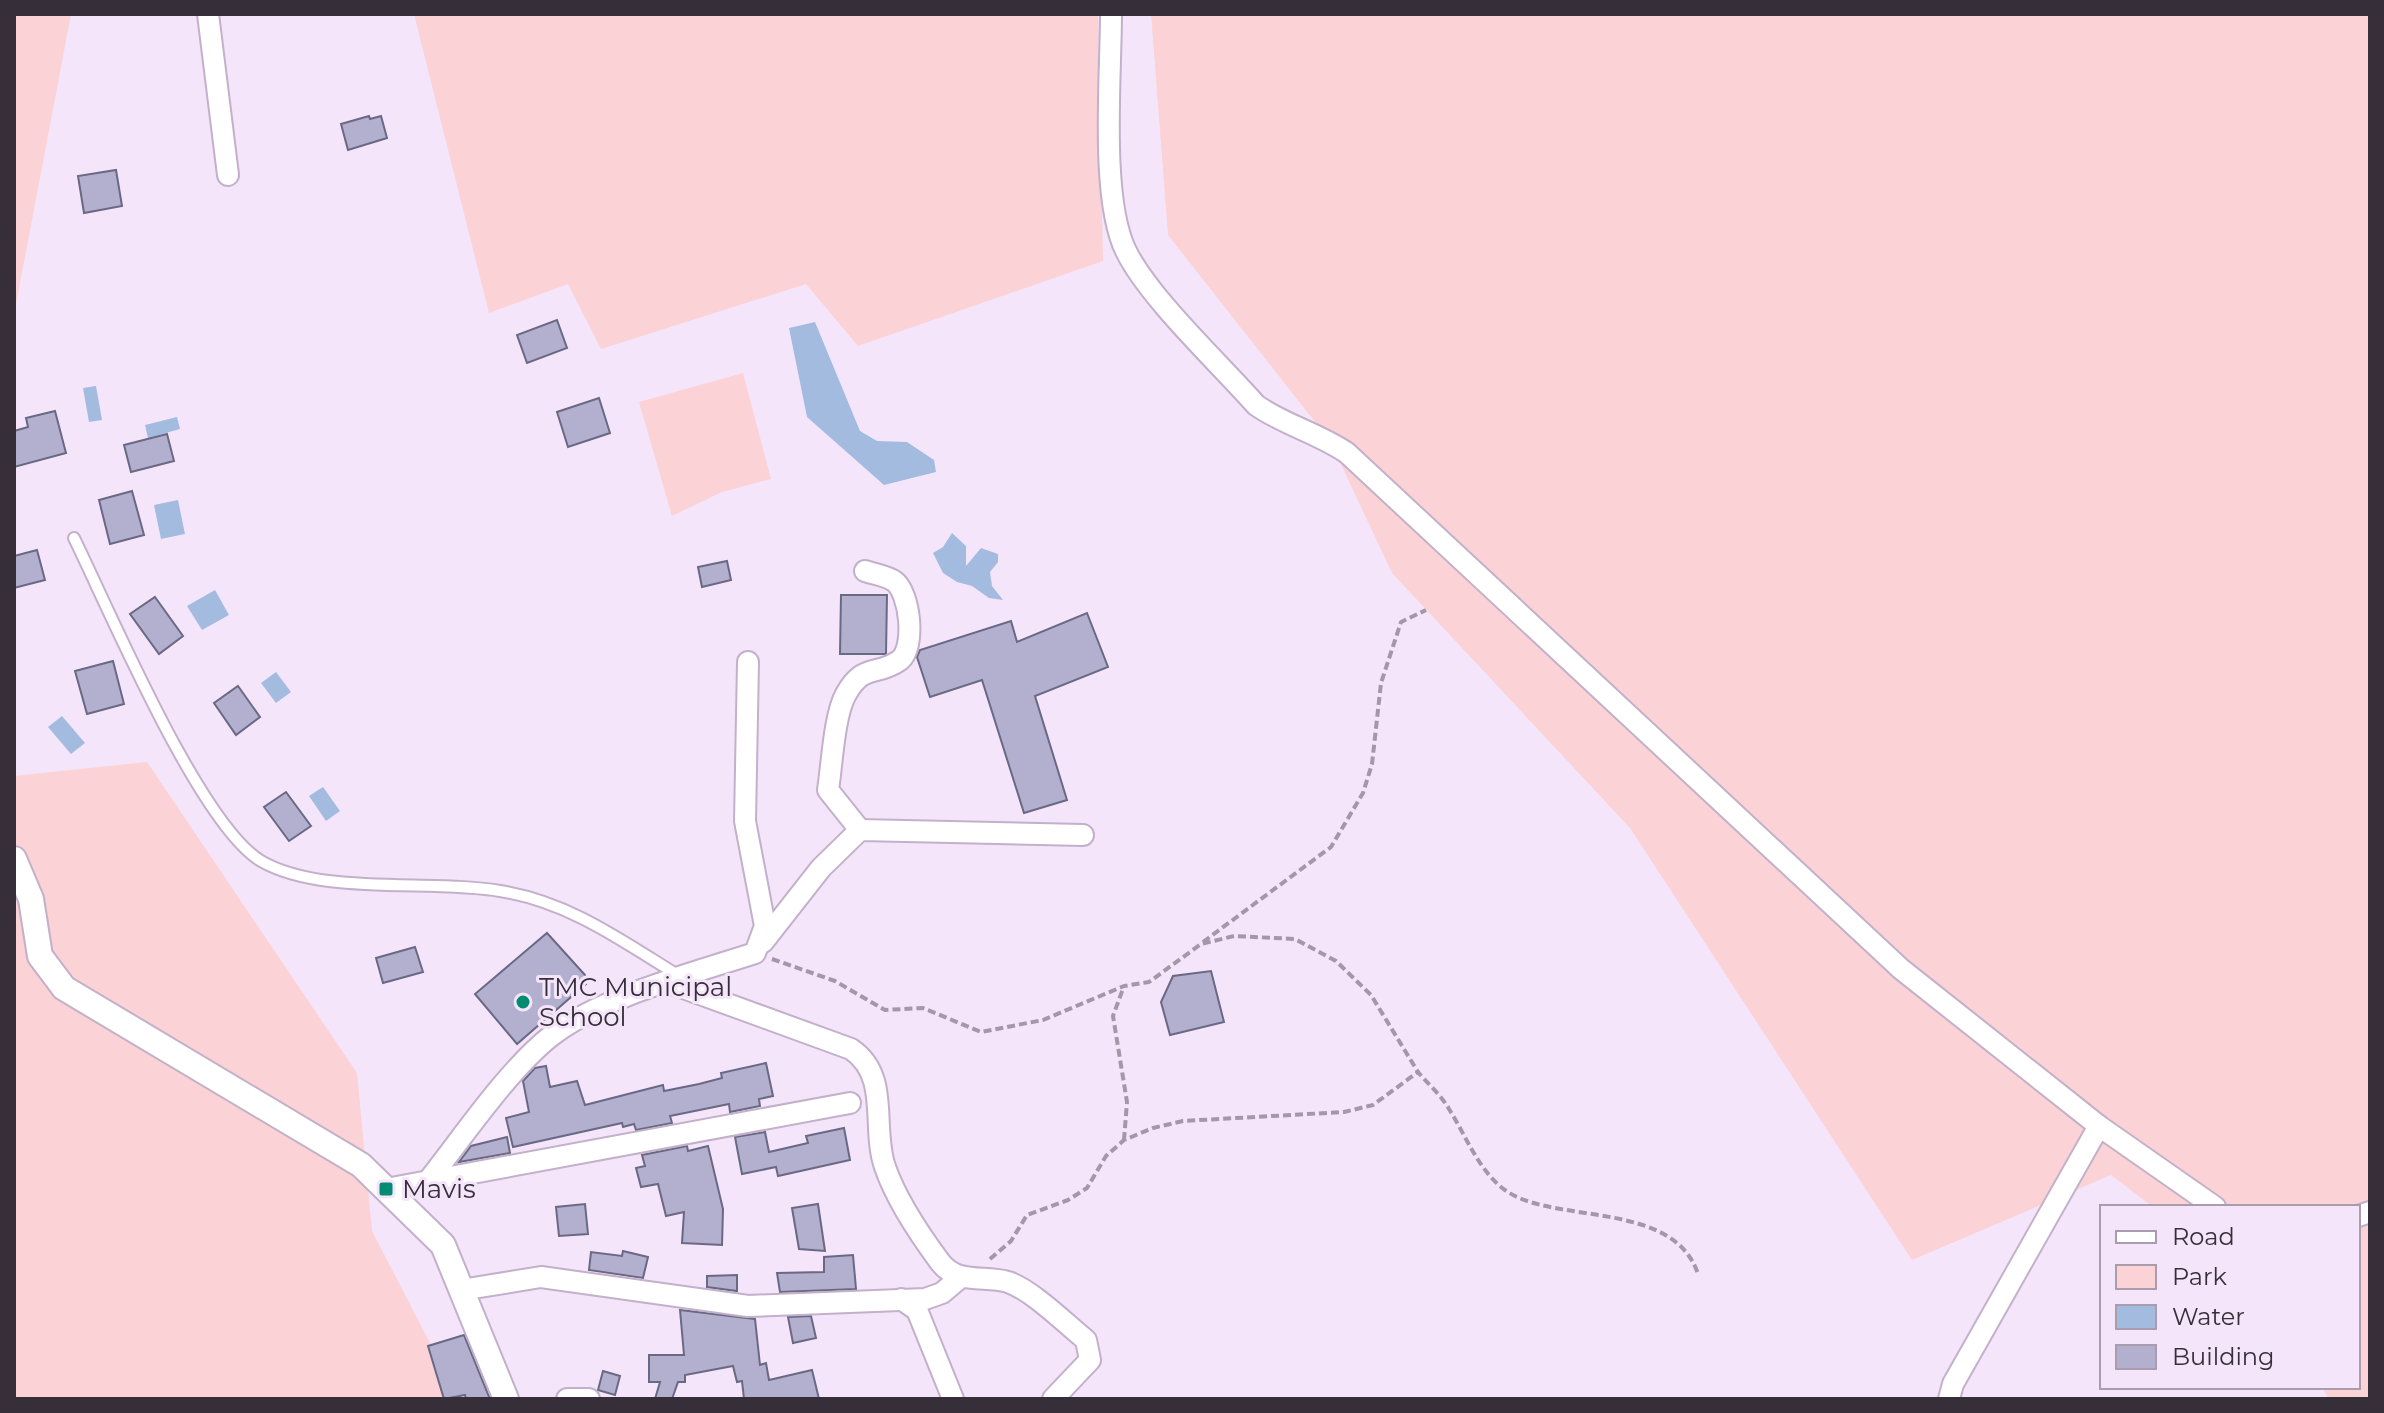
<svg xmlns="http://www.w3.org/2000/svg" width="2384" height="1413" font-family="Montserrat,sans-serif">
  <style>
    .green { fill: #fbd2d5 }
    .water { fill: #a4bbe0 }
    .building { fill: #b2b0ce; stroke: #6a6984; stroke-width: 2 }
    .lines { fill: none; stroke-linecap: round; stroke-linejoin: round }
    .service-casing { stroke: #c3b0ca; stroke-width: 14 }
    .minor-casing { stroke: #c3b0ca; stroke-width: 24 }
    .tertiary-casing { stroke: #c3b0ca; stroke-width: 28 }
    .path { stroke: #a397a8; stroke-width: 4; stroke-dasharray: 8 4; stroke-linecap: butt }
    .service { stroke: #fff; stroke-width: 10 }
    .minor { stroke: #fff; stroke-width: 20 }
    .tertiary { stroke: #fff; stroke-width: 24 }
    .poi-dot { fill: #008b72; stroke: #f5e5fb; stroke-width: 3 }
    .labels { text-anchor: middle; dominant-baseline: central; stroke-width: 6; stroke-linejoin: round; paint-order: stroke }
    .poi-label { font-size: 26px; fill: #362f39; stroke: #f5e5fb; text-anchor: start }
  </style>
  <rect width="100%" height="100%" fill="#f5e5fb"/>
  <!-- green -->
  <g class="green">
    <path d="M14 14H71L14 315Z"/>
    <path d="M414 14H1098L1103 261 858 346 806 284 601 349 568 284 489 313Z"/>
    <path d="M1151 14H2370V1399H2329L2322 1387H2358V1207H2153L2111 1175 1912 1260 1630 828 1392 573 1330 441 1168 235Z"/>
    <path d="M743 373 771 479 722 492 672 516 639 402Z"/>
    <path d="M147 762 357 1073 372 1231 459 1399H14V776Z"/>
  </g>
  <!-- water -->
  <g class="water">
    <path d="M815 322 860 431 877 441 907 442 934 460 936 472 884 485 807 417 789 328Z"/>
    <path d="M96 386 102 420 89 422 83 388Z"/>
    <path d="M177 417 180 429 148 438 145 425Z"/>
    <path d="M178 500 185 534 161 539 154 505Z"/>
    <path d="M952 533 966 546V566L981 548 998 554V562L990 572 992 586 1003 600 989 598 972 586 957 582 943 573 933 553 943 547Z"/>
    <path d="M215 590 229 615 202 630 187 606Z"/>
    <path d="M276 672 291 692 276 703 261 683Z"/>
    <path d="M62 716 85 743 71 754 48 727Z"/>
    <path d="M323 787 340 811 326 821 309 796Z"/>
  </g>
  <!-- building -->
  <g class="building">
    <path d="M369 116 370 119 381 116 387 138 348 150 341 124Z"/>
    <path d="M116 170 122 206 84 213 78 176Z"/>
    <path d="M557 320 567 348 527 363 517 335Z"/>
    <path d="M599 398 610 433 568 447 557 412Z"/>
    <path d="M55 411 66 453 14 467V431L28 427 26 418Z"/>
    <path d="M167 434 174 461 131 472 124 445Z"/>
    <path d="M132 491 144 535 110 544 99 500Z"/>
    <path d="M37 550 45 580 14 588V556Z"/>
    <path d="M727 561 731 580 702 587 698 567Z"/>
    <path d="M841 595H887L886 654H840Z"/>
    <path d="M155 597 183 636 159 654 130 614Z"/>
    <path d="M1087 613 1108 667 1035 696 1067 800 1024 813 982 680 930 697 917 657 920 650 1011 621 1017 642Z"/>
    <path d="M113 661 124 704 87 714 75 671Z"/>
    <path d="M238 686 260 717 236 735 214 703Z"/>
    <path d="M286 792 311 826 289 841 264 807Z"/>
    <path d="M547 933 585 975 586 984 517 1044 475 994Z"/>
    <path d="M415 947 423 972 383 983 376 958Z"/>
    <path d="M1211 971 1224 1022 1170 1035 1161 1002 1173 976Z"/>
    <path d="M766 1063 773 1096 759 1099 760 1106 730 1112 729 1104 670 1116 672 1123 636 1130 634 1124 623 1127 622 1123 513 1147 506 1118 529 1112 523 1081 535 1068 546 1066 550 1087 577 1081 585 1105 663 1085 664 1091 699 1084 722 1078 721 1073Z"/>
    <path d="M844 1128 850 1160 778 1176 776 1167 742 1174 735 1137 765 1132 769 1152 808 1143 806 1136Z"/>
    <path d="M507 1137 510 1153 459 1162 471 1146Z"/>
    <path d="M687 1146 688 1151 708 1146 723 1209 722 1245 682 1243 684 1212 666 1216 658 1184 641 1187 636 1168 645 1166 642 1155Z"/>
    <path d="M585 1204 588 1234 559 1236 556 1207Z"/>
    <path d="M818 1204 825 1251 799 1249 792 1208Z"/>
    <path d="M623 1251 648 1257 643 1278 589 1270 591 1252 622 1256Z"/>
    <path d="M853 1255 856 1289 780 1292 777 1273 824 1272V1257Z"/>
    <path d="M737 1275V1291L707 1287V1276Z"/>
    <path d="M680 1310 755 1319 760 1365 766 1363 769 1380 812 1370 819 1399H744L742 1381 737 1382 733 1366 685 1375V1382H678L672 1399H655L660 1382H649V1355H684Z"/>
    <path d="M811 1316 816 1338 793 1343 788 1317Z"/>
    <path d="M464 1335 490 1399H466L465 1395 444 1399 428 1346Z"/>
    <path d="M603 1371 620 1376 615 1395 598 1390Z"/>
  </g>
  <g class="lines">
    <defs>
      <path id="service" d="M74 538C109 609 199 824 261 861 321 896 431 879 500 891 569 902 621 940 679 976"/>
      <g id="minor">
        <path d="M208 14 228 175"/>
        <path d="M1111 14C1111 75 1100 199 1126 251 1149 298 1219 363 1256 405 1284 425 1318 433 1347 453L1901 969 2099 1126 2215 1207"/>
        <path d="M860 830 828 790C832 765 834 715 846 694 864 662 877 677 900 660 916 647 910 592 894 581 887 576 874 574 865 571"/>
        <path d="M763 942 821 868 860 830 1083 835"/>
        <path d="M667 982 851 1049C891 1076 871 1127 885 1167 896 1199 920 1235 940 1262 957 1285 985 1275 1008 1282 1032 1290 1066 1324 1086 1340L1090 1360 1053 1399"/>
        <path d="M428 1181C463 1137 507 1071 551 1036 601 997 694 973 755 953L765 926 745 821 748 662"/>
        <path d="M386 1189 850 1103"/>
        <path d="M2358 1216 2370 1212"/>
        <path d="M461 1290 541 1277 748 1306 925 1299 942 1293 961 1277"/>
        <path d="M901 1299 917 1310 953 1399"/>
        <path d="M567 1399H589"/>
        <path d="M1949 1399 1953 1384 2099 1126"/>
      </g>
      <path id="tertiary" d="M14 859 31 899 40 956 64 988 361 1165 443 1245 506 1399"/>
    </defs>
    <!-- service casing -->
    <use href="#service" class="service-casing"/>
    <!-- minor casing -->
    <use href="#minor" class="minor-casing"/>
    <!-- tertiary casing -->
    <use href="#tertiary" class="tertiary-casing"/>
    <!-- path -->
    <g class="path">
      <path d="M1203 942 1331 847 1363 793 1372 764 1381 683 1401 622 1426 610"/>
      <path d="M772 959 835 981 885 1010 923 1008 981 1032 1043 1020 1124 986 1149 982 1201 944 1234 936 1295 939 1336 961 1371 995 1418 1072"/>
      <path d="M1124 1140 1127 1102 1113 1016 1124 986"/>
      <path d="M990 1259 1011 1241 1027 1215 1068 1200 1087 1188 1106 1156 1124 1140 1153 1128 1183 1121 1344 1112 1373 1105 1418 1072C1428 1084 1441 1095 1449 1109 1468 1139 1482 1180 1515 1196 1567 1222 1675 1204 1698 1274"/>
    </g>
    <!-- service -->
    <use href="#service" class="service"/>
    <!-- minor -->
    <use href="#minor" class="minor"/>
    <!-- tertiary -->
    <use href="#tertiary" class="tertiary"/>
  </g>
  <!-- markers -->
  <g class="poi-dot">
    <circle cx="523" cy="1002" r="8"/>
    <rect x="378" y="1181" width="16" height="16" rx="4"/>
  </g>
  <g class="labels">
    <!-- poi labels -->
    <g class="poi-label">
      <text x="539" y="987">TMC Municipal<tspan x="539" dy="30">School</tspan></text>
      <text x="402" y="1189">Mavis</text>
    </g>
  </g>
  <!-- border -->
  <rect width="2384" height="1413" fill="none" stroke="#362f39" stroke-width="32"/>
  <!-- legend -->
  <rect x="2100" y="1205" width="260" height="184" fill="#f5e5fb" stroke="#a99cad" stroke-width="2"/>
  <rect x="2116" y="1231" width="40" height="12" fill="#ffffff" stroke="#a99cad" stroke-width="2"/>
  <text x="2172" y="1245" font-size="24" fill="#362f39">Road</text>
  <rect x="2116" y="1265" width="40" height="24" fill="#fbd2d5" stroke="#a99cad" stroke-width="2"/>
  <text x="2172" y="1285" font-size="24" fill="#362f39">Park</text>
  <rect x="2116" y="1305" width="40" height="24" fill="#a4bbe0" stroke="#a99cad" stroke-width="2"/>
  <text x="2172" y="1325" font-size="24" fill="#362f39">Water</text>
  <rect x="2116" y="1345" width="40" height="24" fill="#b2b0ce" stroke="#a99cad" stroke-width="2"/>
  <text x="2172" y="1365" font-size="24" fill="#362f39">Building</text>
</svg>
